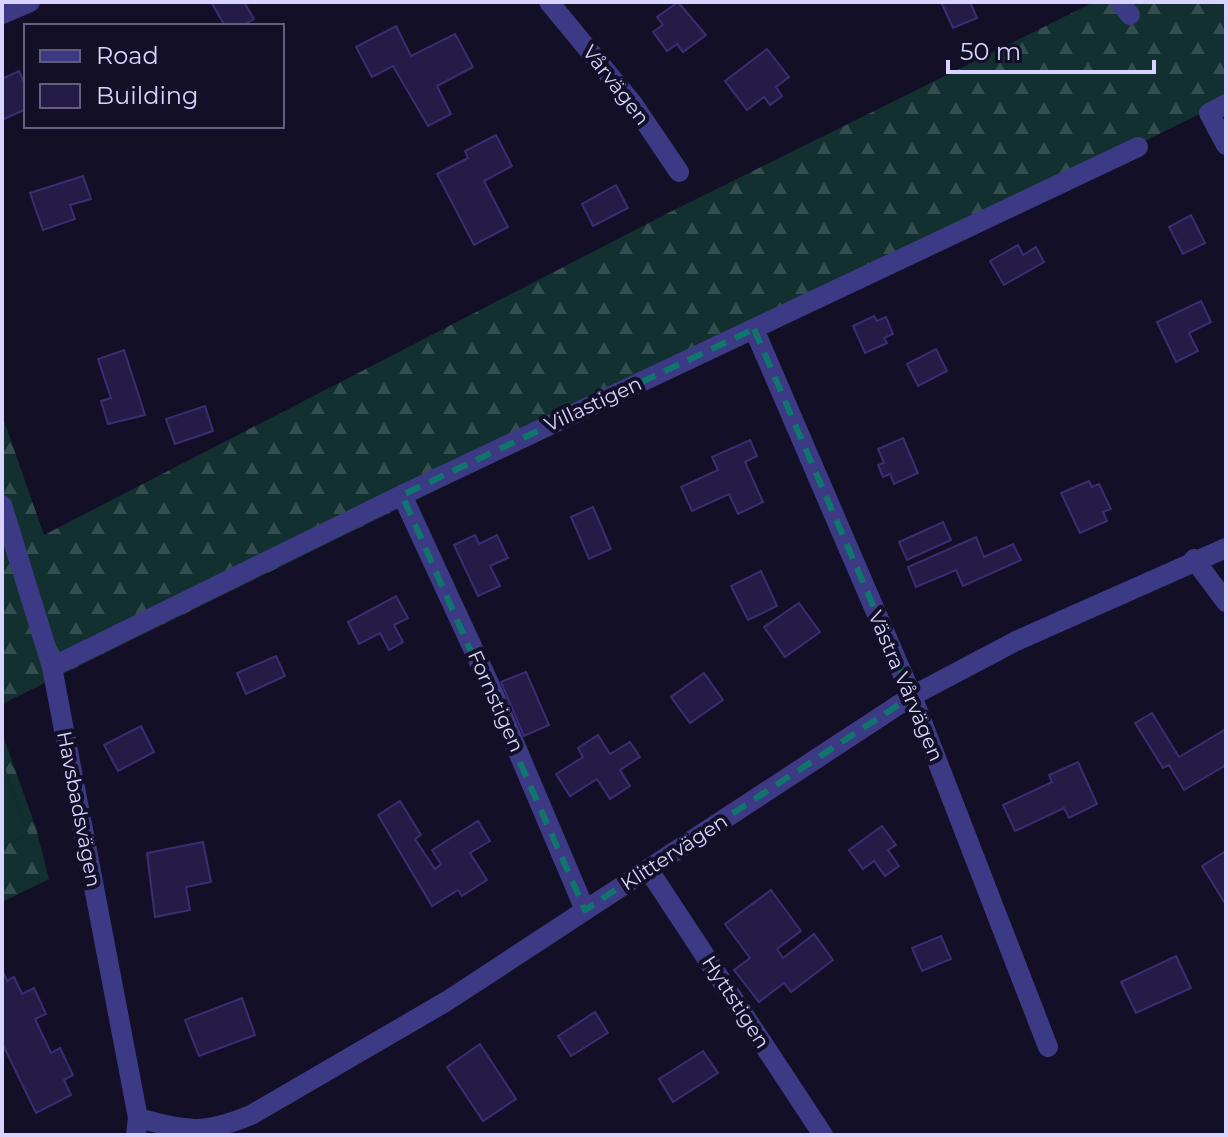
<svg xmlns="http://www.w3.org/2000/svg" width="1228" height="1137" font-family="Montserrat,sans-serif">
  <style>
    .forest { fill: url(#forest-firs) }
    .garden { fill: #12302f }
    .building { fill: #241b47; stroke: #3b2d73; stroke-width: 2 }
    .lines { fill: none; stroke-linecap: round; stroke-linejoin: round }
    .street { stroke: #3d3a85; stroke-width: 20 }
    .marked { fill: none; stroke: #0f766e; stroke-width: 6; stroke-dasharray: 16 10; stroke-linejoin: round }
    .labels { text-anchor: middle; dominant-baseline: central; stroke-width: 8; stroke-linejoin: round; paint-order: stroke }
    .street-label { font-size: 20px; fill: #d9d4ff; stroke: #130f26 }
  </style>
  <defs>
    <pattern id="forest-firs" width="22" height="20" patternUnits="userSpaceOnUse" patternTransform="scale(2)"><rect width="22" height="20" fill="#12302f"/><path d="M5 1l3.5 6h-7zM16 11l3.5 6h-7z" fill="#344d4e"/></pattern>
  </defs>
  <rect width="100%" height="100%" fill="#130f26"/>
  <!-- forest -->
  <g class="forest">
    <path d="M1094 2H1226V101L2 704V415L44 535 670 212Z"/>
    <path d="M2 733 36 828 49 879 2 902V846L28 834 2 761Z"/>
  </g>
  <!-- garden -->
  <path class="garden" d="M2 761 28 834 2 846Z"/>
  <!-- building -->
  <g class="building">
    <path d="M211 2H244L254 19 242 26H225Z"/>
    <path d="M678 2 706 35 683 52 677 44 667 51 653 32 663 25 657 17Z"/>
    <path d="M941 2H970L977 18 953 28Z"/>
    <path d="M396 26 411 56 455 34 473 67 437 86 451 114 428 126 393 66 372 77 356 47Z"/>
    <path d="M767 49 789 77 776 87 782 96 770 105 764 97 747 110 725 81Z"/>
    <path d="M19 71 26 87V109L2 120V79Z"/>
    <path d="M496 135 512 166 484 181 508 227 474 245 437 174 468 158 465 151Z"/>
    <path d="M83 176 91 199 70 205 75 219 43 230 30 193Z"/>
    <path d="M616 185 628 208 593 226 582 204Z"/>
    <path d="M1191 215 1205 243 1183 254 1169 227Z"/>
    <path d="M1018 245 1023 255 1036 247 1044 262 1004 285 990 261Z"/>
    <path d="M1201 301 1211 322 1189 333 1198 351 1176 362 1157 322Z"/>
    <path d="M874 316 877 321 886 317 893 334 884 338 887 343 865 353 853 326Z"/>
    <path d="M936 349 947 371 918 386 907 364Z"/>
    <path d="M124 350 145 415 108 424 101 401 111 398 98 359Z"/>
    <path d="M205 406 213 431 175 444 166 419Z"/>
    <path d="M903 438 918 473 894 484 890 474 883 477 878 465 884 463 878 449Z"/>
    <path d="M750 440 757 456 745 462 763 502 738 514 729 494 692 511 681 487 718 470 712 457Z"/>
    <path d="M1089 481 1092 487 1099 484 1111 509 1103 512 1107 521 1080 533 1061 493Z"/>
    <path d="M593 507 611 549 589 559 571 517Z"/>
    <path d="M943 522 951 540 907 560 899 542Z"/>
    <path d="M475 535 479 544 497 535 508 558 490 566 500 586 478 596 454 545Z"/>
    <path d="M976 537 984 557 1013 544 1021 560 963 586 956 570 916 587 908 567Z"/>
    <path d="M761 571 777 606 748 620 731 586Z"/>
    <path d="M396 596 408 618 394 625 403 642 389 650 380 633 359 644 348 622Z"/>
    <path d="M799 603 820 632 785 657 764 627Z"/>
    <path d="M276 656 285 676 246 694 237 673Z"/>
    <path d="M526 672 549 725 524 736 501 682Z"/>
    <path d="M704 673 723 700 690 723 671 697Z"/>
    <path d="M1152 713 1179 757 1226 729V765L1184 790 1169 765 1163 768 1135 723Z"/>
    <path d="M141 726 154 752 118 771 104 745Z"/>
    <path d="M598 735 610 754 630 742 640 757 620 770 630 786 610 799 597 779 570 796 556 774 583 757 578 748Z"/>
    <path d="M1078 762 1097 804 1069 818 1064 808 1015 831 1003 805 1052 782 1049 775Z"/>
    <path d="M400 801 421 835 415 839 435 869 441 864 432 850 478 821 490 841 470 853 487 880 462 896 458 890 432 906 378 815Z"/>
    <path d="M882 826 896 845 888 850 899 866 885 876 874 861 863 869 849 850Z"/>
    <path d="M203 842 211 882 186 887 190 910 155 917 147 853Z"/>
    <path d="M1226 851V905L1202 866Z"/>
    <path d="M771 890 801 931 777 949 783 958 814 934 833 960 791 992 784 983 759 1002 734 970 750 958 725 924Z"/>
    <path d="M941 936 951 959 922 971 912 948Z"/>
    <path d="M1176 956 1191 988 1136 1013 1121 982Z"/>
    <path d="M2 969 7 981 14 977 22 994 34 988 46 1014 35 1019 51 1053 60 1048 73 1075 64 1080 71 1095 36 1113 2 1043Z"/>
    <path d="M242 998 255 1035 199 1056 185 1020Z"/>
    <path d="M595 1012 608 1033 571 1056 558 1036Z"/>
    <path d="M480 1044 516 1099 483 1121 447 1067Z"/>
    <path d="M703 1051 718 1073 673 1102 659 1079Z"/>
  </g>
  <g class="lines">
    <!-- street -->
    <g class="street">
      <path d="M549 2 633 104 679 172"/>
      <path d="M1120 2 1130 15"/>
      <path d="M2 14 30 2"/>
      <path d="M1226 104 1209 113 1226 145"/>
      <path d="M754 329 912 696 1048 1047"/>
      <path d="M402 495 488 681 585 910"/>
      <path d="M2 505 52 667 138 1118 136 1135"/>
      <path d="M1194 559 1226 602"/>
      <path d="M52 667 402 495 1138 147"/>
      <path d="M648 869 823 1135"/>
      <path d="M138 1118C188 1131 203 1135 251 1115L447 1001 912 696 1016 641 1226 548"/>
    </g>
  </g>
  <!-- marked area -->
  <path class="marked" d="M754 329 912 696 585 910 402 495Z"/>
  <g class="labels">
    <!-- street labels -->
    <g class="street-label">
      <text transform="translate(616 85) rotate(52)">Vårvägen</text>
      <text transform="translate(593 404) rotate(-25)">Villastigen</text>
      <text transform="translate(906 686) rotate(67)">Västra Vårvägen</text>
      <text transform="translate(496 701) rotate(66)">Fornstigen</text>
      <text transform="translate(79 809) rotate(79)">Havsbadsvägen</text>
      <text transform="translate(674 852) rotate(-33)">Klittervägen</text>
      <text transform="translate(736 1002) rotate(57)">Hyttstigen</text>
    </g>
  </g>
  <!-- border -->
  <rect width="1228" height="1137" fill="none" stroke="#d9d4ff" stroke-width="8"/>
  <!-- legend -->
  <rect x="24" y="24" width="260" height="104" fill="#130f26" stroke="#625e7d" stroke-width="2"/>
  <rect x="40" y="50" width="40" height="12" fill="#3d3a85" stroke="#625e7d" stroke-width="2"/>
  <text x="96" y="64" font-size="24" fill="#d9d4ff">Road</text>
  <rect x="40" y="84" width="40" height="24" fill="#241b47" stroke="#625e7d" stroke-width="2"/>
  <text x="96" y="104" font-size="24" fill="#d9d4ff">Building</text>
  <!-- scale -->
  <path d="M948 60v12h206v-12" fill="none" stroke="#d9d4ff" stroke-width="4"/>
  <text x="960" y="60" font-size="24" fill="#d9d4ff" stroke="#130f26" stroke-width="6" paint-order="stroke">50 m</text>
</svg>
